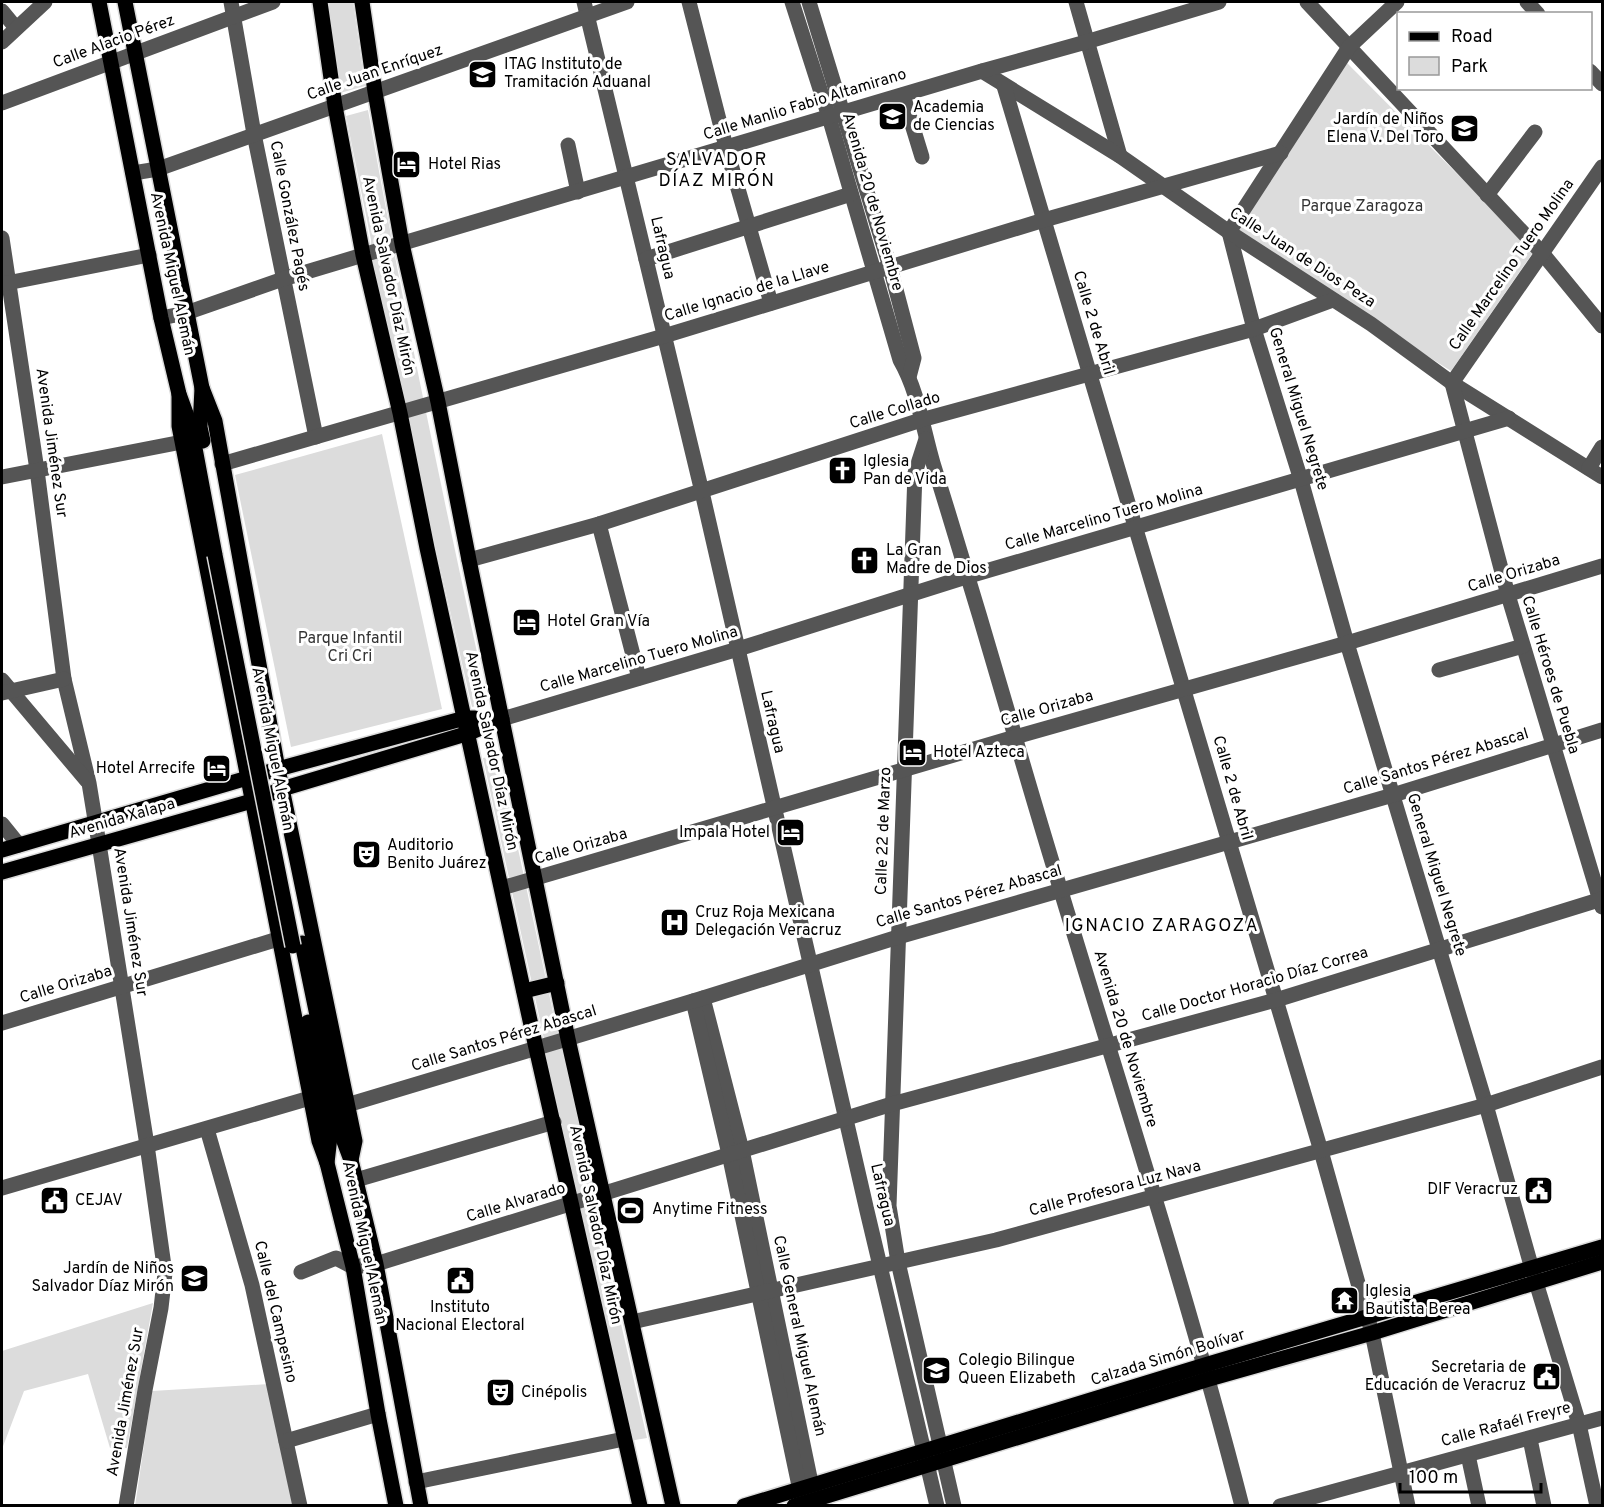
<svg xmlns="http://www.w3.org/2000/svg" width="1604" height="1507" font-family="Overpass,sans-serif">
  <style>
    .green { fill: #dcdcdc }
    .lines { fill: none; stroke-linecap: round; stroke-linejoin: round }
    .major-casing { stroke: #dbdbdb; stroke-width: 18 }
    .minor { stroke: #555; stroke-width: 15 }
    .major { stroke: #000; stroke-width: 15 }
    .major-bridge-casing { stroke: #dbdbdb; stroke-width: 18; stroke-linecap: butt }
    .major-bridge { stroke: #000; stroke-width: 15 }
    .labels { text-anchor: middle; dominant-baseline: central; stroke-width: 6; stroke-linejoin: round; paint-order: stroke }
    .street-label { font-size: 16px; fill: #000; stroke: #fff }
    .poi-label { font-size: 16px; fill: #000; stroke: #fff; text-anchor: start }
    .park-label { font-size: 16px; fill: #333; stroke: #fff }
    .neighbourhood-label { font-size: 18px; letter-spacing: 1.5px; fill: #000; stroke: #fff }
  </style>
  <rect width="100%" height="100%" fill="#fff"/>
  <!-- green -->
  <g class="green">
    <path d="M328 2H353L365 86 340 93Z"/>
    <path d="M1345 61 1534 251 1451 371 1235 234Z"/>
    <path d="M368 110C403 309 445 506 488 703L472 707 370 260 371 240 346 116Z"/>
    <path d="M382 434 442 709 291 747 235 475Z"/>
    <path d="M498 755 557 1031 567 1056 595 1188 594 1205 647 1438 629 1441 542 1062 544 1039 483 758Z"/>
    <path d="M153 1303 127 1448H110L88 1374 24 1391 2 1449V1351Z"/>
    <path d="M269 1384 296 1505 135 1506 152 1391Z"/>
  </g>
  <g class="lines">
    <defs>
      <g id="major">
        <path d="M99 2 161 318 179 394 191 427 215 555"/>
        <path d="M125 2 202 388 200 427 203 441"/>
        <path d="M320 2 335 106 363 255 400 413 427 548 536 1048 640 1506"/>
        <path d="M362 2 375 92 402 244 438 402 469 560 568 1039 673 1506"/>
        <path d="M202 388 215 421 278 769 355 1141 351 1160"/>
        <path d="M179 394V426L319 1141 327 1163"/>
        <path d="M2 850 278 769 465 718H475"/>
        <path d="M2 872 252 801 282 789 469 733 502 719"/>
        <path d="M302 943 342 1136 351 1160 376 1264 421 1506"/>
        <path d="M524 991 557 983"/>
        <path d="M308 1022 330 1137 327 1163 353 1267 378 1414 396 1506"/>
        <path d="M744 1506 1205 1365 1602 1247"/>
        <path d="M794 1506 1209 1379 1372 1333 1602 1262"/>
      </g>
    </defs>
    <!-- major casing -->
    <use href="#major" class="major-casing"/>
    <!-- minor -->
    <g class="minor">
      <path d="M231 2 254 134 316 437"/>
      <path d="M584 2 702 492 867 1211 937 1506"/>
      <path d="M689 2 726 147 771 303"/>
      <path d="M792 2 829 117 900 360C918 391 923 429 933 463 961 553 988 643 1014 733 1088 991 1175 1245 1242 1506"/>
      <path d="M809 2 890 267 914 358 909 377"/>
      <path d="M1076 2 1120 156"/>
      <path d="M1307 2 1543 254 1602 326"/>
      <path d="M1397 2 1349 47 1229 232 1254 329 1301 480 1347 643 1486 1105 1532 1269 1579 1424 1597 1506"/>
      <path d="M1527 2 1538 14"/>
      <path d="M2 11 16 28"/>
      <path d="M2 42 45 2"/>
      <path d="M982 71 1120 156 1229 232 1371 324 1452 383 1602 477"/>
      <path d="M1590 71 1602 84"/>
      <path d="M1004 86 1321 1151 1372 1333 1408 1506"/>
      <path d="M903 95 922 157"/>
      <path d="M2 103 273 2"/>
      <path d="M568 145 578 192"/>
      <path d="M1602 167 1452 383 1508 595 1602 907"/>
      <path d="M133 173 158 169 627 2"/>
      <path d="M1487 195 1535 132"/>
      <path d="M2 238 37 470 64 679 89 783 99 844 147 1145 165 1273 161 1308 145 1390 126 1506"/>
      <path d="M646 259 851 194"/>
      <path d="M2 284 149 255"/>
      <path d="M161 318 186 313 283 279 363 255 982 71 1086 42 1219 2"/>
      <path d="M926 439 915 473 889 1206 898 1262 954 1506"/>
      <path d="M222 464 664 336 1044 220 1281 153"/>
      <path d="M1589 468 1602 447"/>
      <path d="M2 477 182 442"/>
      <path d="M599 524 639 678"/>
      <path d="M469 560 599 524 921 420 1254 329 1333 300"/>
      <path d="M1439 670 1523 646"/>
      <path d="M2 680 87 781"/>
      <path d="M2 693 64 679"/>
      <path d="M502 719 738 649 969 576 1509 418"/>
      <path d="M2 824 19 845"/>
      <path d="M502 888 1015 737 1347 643 1602 566"/>
      <path d="M703 998 742 1150 814 1497"/>
      <path d="M693 1001 729 1154 802 1500"/>
      <path d="M2 1023 278 939"/>
      <path d="M347 1105 703 998 898 937 1393 795 1602 730"/>
      <path d="M207 1129 252 1285 300 1506"/>
      <path d="M356 1180 554 1122"/>
      <path d="M2 1188 310 1098"/>
      <path d="M301 1272 336 1258 353 1267 376 1264 892 1104 1276 1000 1602 899"/>
      <path d="M632 1322 996 1240 1486 1105 1602 1067"/>
      <path d="M1530 1439 1544 1506"/>
      <path d="M286 1441 378 1414"/>
      <path d="M1468 1455 1479 1506"/>
      <path d="M416 1482 624 1439"/>
      <path d="M1280 1506 1602 1418"/>
    </g>
    <!-- major -->
    <use href="#major" class="major"/>
    <defs>
      <path id="major-bridge" d="M215 555 293 946"/>
    </defs>
    <!-- major-bridge casing -->
    <use href="#major-bridge" class="major-bridge-casing"/>
    <!-- major-bridge -->
    <use href="#major-bridge" class="major-bridge"/>
  </g>
  <!-- icons -->
  <defs>
    <symbol id="school-square" viewBox="-11 -11 22 22"><rect x="-9" y="-9" width="18" height="18" rx="4" fill="#000" stroke="#fff"/><path d="M0-5L7-2L0 1L-7-2ZM-4 1L0 2.5L4 1V4Q0 6-4 4Z" fill="#fff"/></symbol>
    <symbol id="hotel-square" viewBox="-11 -11 22 22"><rect x="-9" y="-9" width="18" height="18" rx="4" fill="#000" stroke="#fff"/><path d="M-6-4.5h1.5V1H6V5H4.5V3h-9V5H-6ZM-4 0a1.8 1.8 0 1 1 3.6 0ZM.5 0V-2.5h3Q6-2.5 6 0Z" fill="#fff"/></symbol>
    <symbol id="church-square" viewBox="-11 -11 22 22"><rect x="-9" y="-9" width="18" height="18" rx="4" fill="#000" stroke="#fff"/><path d="M-1.2-6h2.4v3.5h3.3v2.4h-3.3V6h-2.4V-.1h-3.3v-2.4h3.3Z" fill="#fff"/></symbol>
    <symbol id="theatre-square" viewBox="-11 -11 22 22"><rect x="-9" y="-9" width="18" height="18" rx="4" fill="#000" stroke="#fff"/><path d="M-5-5.5Q0-4 5-5.5V0Q5 5 0 6Q-5 5-5 0ZM-3.3-2.5H-1v1.5H-3.3ZM1-2.5H3.3v1.5H1ZM-2.8 1Q0 5.5 2.8 1Z" fill="#fff"/></symbol>
    <symbol id="hospital-square" viewBox="-11 -11 22 22"><rect x="-9" y="-9" width="18" height="18" rx="4" fill="#000" stroke="#fff"/><path d="M-5-5h3v3.5h4V-5h3V5h-3V1.5h-4V5h-3Z" fill="#fff"/></symbol>
    <symbol id="civic-square" viewBox="-11 -11 22 22"><rect x="-9" y="-9" width="18" height="18" rx="4" fill="#000" stroke="#fff"/><path d="M-.6-6.5H3V-4.5H.6V-3L4-1V1h2V6H-6V1h2V-1L-.6-3ZM-1.2 2.5V6h2.4V2.5Z" fill="#fff"/></symbol>
    <symbol id="stadium-square" viewBox="-11 -11 22 22"><rect x="-9" y="-9" width="18" height="18" rx="4" fill="#000" stroke="#fff"/><path d="M0-5a6.5 5 0 1 0 0 10a6.5 5 0 1 0 0-10ZM-3.5-1.8h7v3.6h-7Z" fill="#fff"/></symbol>
    <symbol id="temple-square" viewBox="-11 -11 22 22"><rect x="-9" y="-9" width="18" height="18" rx="4" fill="#000" stroke="#fff"/><path d="M0-6L5-2H3V0L6.5 2.5H4V6H1.5V3h-3V6H-4V2.5H-6.5L-3 0V-2H-5Z" fill="#fff"/></symbol>
  </defs>
  <g fill-rule="evenodd">
    <use href="#school-square" x="466" y="58" width="33" height="33"/>
    <use href="#school-square" x="876" y="100" width="33" height="33"/>
    <use href="#school-square" x="1448" y="112" width="33" height="33"/>
    <use href="#hotel-square" x="390" y="148" width="33" height="33"/>
    <use href="#church-square" x="826" y="454" width="33" height="33"/>
    <use href="#church-square" x="848" y="544" width="33" height="33"/>
    <use href="#hotel-square" x="510" y="606" width="33" height="33"/>
    <use href="#hotel-square" x="896" y="736" width="33" height="33"/>
    <use href="#hotel-square" x="200" y="752" width="33" height="33"/>
    <use href="#hotel-square" x="774" y="816" width="33" height="33"/>
    <use href="#theatre-square" x="350" y="838" width="33" height="33"/>
    <use href="#hospital-square" x="658" y="906" width="33" height="33"/>
    <use href="#civic-square" x="1522" y="1174" width="33" height="33"/>
    <use href="#civic-square" x="38" y="1184" width="33" height="33"/>
    <use href="#stadium-square" x="614" y="1194" width="33" height="33"/>
    <use href="#school-square" x="178" y="1262" width="33" height="33"/>
    <use href="#civic-square" x="444" y="1264" width="33" height="33"/>
    <use href="#temple-square" x="1328" y="1284" width="33" height="33"/>
    <use href="#school-square" x="920" y="1354" width="33" height="33"/>
    <use href="#civic-square" x="1530" y="1360" width="33" height="33"/>
    <use href="#theatre-square" x="484" y="1376" width="33" height="33"/>
  </g>
  <g class="labels">
    <!-- street labels -->
    <g class="street-label">
      <text transform="translate(114 42) rotate(-20)">Calle Alacio Pérez</text>
      <text transform="translate(375 73) rotate(-19)">Calle Juan Enríquez</text>
      <text transform="translate(805 105) rotate(-17)">Calle Manlio Fabio Altamirano</text>
      <text transform="translate(872 202) rotate(74)">Avenida 20 de Noviembre</text>
      <text transform="translate(289 216) rotate(79)">Calle González Pagés</text>
      <text transform="translate(662 248) rotate(77)">Lafragua</text>
      <text transform="translate(1302 258) rotate(33)">Calle Juan de Dios Peza</text>
      <text transform="translate(1512 265) rotate(-55)">Calle Marcelino Tuero Molina</text>
      <text transform="translate(172 274) rotate(78)">Avenida Miguel Alemán</text>
      <text transform="translate(388 276) rotate(78)">Avenida Salvador Díaz Mirón</text>
      <text transform="translate(747 292) rotate(-17)">Calle Ignacio de la Llave</text>
      <text transform="translate(1093 323) rotate(73)">Calle 2 de Abril</text>
      <text transform="translate(1298 409) rotate(73)">General Miguel Negrete</text>
      <text transform="translate(895 411) rotate(-17)">Calle Collado</text>
      <text transform="translate(51 443) rotate(82)">Avenida Jiménez Sur</text>
      <text transform="translate(1104 518) rotate(-16)">Calle Marcelino Tuero Molina</text>
      <text transform="translate(1514 574) rotate(-17)">Calle Orizaba</text>
      <text transform="translate(639 660) rotate(-16)">Calle Marcelino Tuero Molina</text>
      <text transform="translate(1550 675) rotate(73)">Calle Héroes de Puebla</text>
      <text transform="translate(1047 709) rotate(-16)">Calle Orizaba</text>
      <text transform="translate(772 722) rotate(77)">Lafragua</text>
      <text transform="translate(272 749) rotate(79)">Avenida Miguel Alemán</text>
      <text transform="translate(491 751) rotate(78)">Avenida Salvador Díaz Mirón</text>
      <text transform="translate(1436 762) rotate(-17)">Calle Santos Pérez Abascal</text>
      <text transform="translate(1232 788) rotate(74)">Calle 2 de Abril</text>
      <text transform="translate(122 819) rotate(-16)">Avenida Xalapa</text>
      <text transform="translate(884 831) rotate(-88)">Calle 22 de Marzo</text>
      <text transform="translate(581 847) rotate(-16)">Calle Orizaba</text>
      <text transform="translate(1436 875) rotate(73)">General Miguel Negrete</text>
      <text transform="translate(969 897) rotate(-16)">Calle Santos Pérez Abascal</text>
      <text transform="translate(130 922) rotate(81)">Avenida Jiménez Sur</text>
      <text transform="translate(66 985) rotate(-17)">Calle Orizaba</text>
      <text transform="translate(1255 985) rotate(-16)">Calle Doctor Horacio Díaz Correa</text>
      <text transform="translate(504 1039) rotate(-17)">Calle Santos Pérez Abascal</text>
      <text transform="translate(1125 1039) rotate(73)">Avenida 20 de Noviembre</text>
      <text transform="translate(1115 1189) rotate(-15)">Calle Profesora Luz Nava</text>
      <text transform="translate(882 1195) rotate(77)">Lafragua</text>
      <text transform="translate(516 1203) rotate(-17)">Calle Alvarado</text>
      <text transform="translate(595 1225) rotate(78)">Avenida Salvador Díaz Mirón</text>
      <text transform="translate(364 1243) rotate(78)">Avenida Miguel Alemán</text>
      <text transform="translate(275 1312) rotate(77)">Calle del Campesino</text>
      <text transform="translate(799 1336) rotate(78)">Calle General Miguel Alemán</text>
      <text transform="translate(1168 1358) rotate(-17)">Calzada Simón Bolívar</text>
      <text transform="translate(126 1402) rotate(-80)">Avenida Jiménez Sur</text>
      <text transform="translate(1506 1425) rotate(-15)">Calle Rafaél Freyre</text>
    </g>
    <!-- poi labels -->
    <g class="poi-label">
      <text x="504" y="65">ITAG Instituto de<tspan x="504" dy="18">Tramitación Aduanal</tspan></text>
      <text x="913" y="108">Academia<tspan x="913" dy="18">de Ciencias</tspan></text>
      <text x="1444" y="120" text-anchor="end">Jardín de Niños<tspan x="1444" dy="18">Elena V. Del Toro</tspan></text>
      <text x="428" y="165">Hotel Rias</text>
      <text x="863" y="462">Iglesia<tspan x="863" dy="18">Pan de Vida</tspan></text>
      <text x="886" y="551">La Gran<tspan x="886" dy="18">Madre de Dios</tspan></text>
      <text x="547" y="622">Hotel Gran Vía</text>
      <text x="933" y="753">Hotel Azteca</text>
      <text x="195" y="769" text-anchor="end">Hotel Arrecife</text>
      <text x="770" y="833" text-anchor="end">Impala Hotel</text>
      <text x="387" y="846">Auditorio<tspan x="387" dy="18">Benito Juárez</tspan></text>
      <text x="695" y="913">Cruz Roja Mexicana<tspan x="695" dy="18">Delegación Veracruz</tspan></text>
      <text x="1518" y="1190" text-anchor="end">DIF Veracruz</text>
      <text x="75" y="1201">CEJAV</text>
      <text x="652" y="1210">Anytime Fitness</text>
      <text x="174" y="1269" text-anchor="end">Jardín de Niños<tspan x="174" dy="18">Salvador Díaz Mirón</tspan></text>
      <text x="1365" y="1292">Iglesia<tspan x="1365" dy="18">Bautista Berea</tspan></text>
      <text x="460" y="1308" text-anchor="middle">Instituto<tspan x="460" dy="18">Nacional Electoral</tspan></text>
      <text x="958" y="1361">Colegio Bilingue<tspan x="958" dy="18">Queen Elizabeth</tspan></text>
      <text x="1526" y="1368" text-anchor="end">Secretaria de<tspan x="1526" dy="18">Educación de Veracruz</tspan></text>
      <text x="521" y="1393">Cinépolis</text>
    </g>
    <!-- park labels -->
    <g class="park-label">
      <text x="1362" y="207">Parque Zaragoza</text>
      <text x="350" y="639">Parque Infantil<tspan x="350" dy="18">Cri Cri</tspan></text>
    </g>
    <!-- neighbourhood labels -->
    <g class="neighbourhood-label">
      <text x="717" y="160">SALVADOR<tspan x="717" dy="21">DÍAZ MIRÓN</tspan></text>
      <text x="1162" y="926">IGNACIO ZARAGOZA</text>
    </g>
  </g>
  <!-- border -->
  <rect width="1604" height="1507" fill="none" stroke="#000000" stroke-width="6"/>
  <!-- legend -->
  <rect x="1397" y="12" width="195" height="78" fill="#ffffff" stroke="#999999" stroke-width="1.5"/>
  <rect x="1409" y="32" width="30" height="9" fill="#000000" stroke="#999999" stroke-width="1.5"/>
  <text x="1451" y="42" font-size="18" fill="#000000">Road</text>
  <rect x="1409" y="57" width="30" height="18" fill="#dcdcdc" stroke="#999999" stroke-width="1.5"/>
  <text x="1451" y="72" font-size="18" fill="#000000">Park</text>
  <!-- scale -->
  <path d="M1400 1483v9h141v-9" fill="none" stroke="#000000" stroke-width="3"/>
  <text x="1409" y="1483" font-size="18" fill="#000000" stroke="#ffffff" stroke-width="4.5" paint-order="stroke">100 m</text>
</svg>
